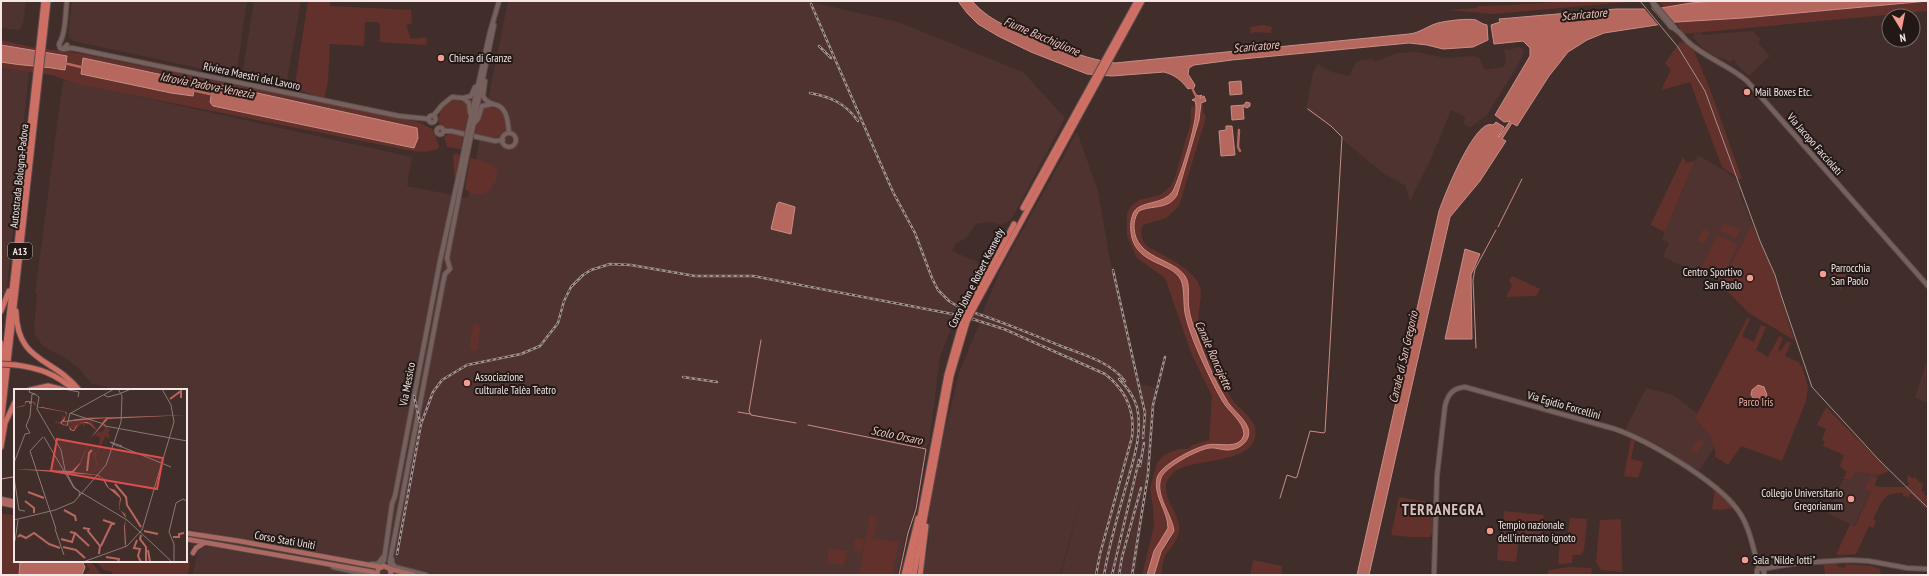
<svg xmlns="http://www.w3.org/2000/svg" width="1929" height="576" font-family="'PT Sans Narrow',sans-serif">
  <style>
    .built { fill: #4e3330 }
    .green { fill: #62312b; fill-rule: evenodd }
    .water { fill: #b6675e; stroke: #c98d86 }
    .pier { fill: #412e2b }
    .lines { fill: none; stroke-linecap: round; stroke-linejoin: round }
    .stream { stroke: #c98d86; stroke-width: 1 }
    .canal { stroke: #b6675e; stroke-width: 2.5 }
    .secondary-casing { stroke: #5c4c4a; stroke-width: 6 }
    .primary-casing { stroke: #5c4c4a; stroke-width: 6 }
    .highway-casing { stroke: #5c4c4a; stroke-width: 7 }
    .secondary { stroke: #77615e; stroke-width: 4 }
    .primary { stroke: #ab6962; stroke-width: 4.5 }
    .highway { stroke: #cd6f64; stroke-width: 5 }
    .tram { stroke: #a1918f; stroke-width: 1 }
    .rail-casing { stroke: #a1918f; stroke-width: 2.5 }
    .rail { stroke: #221917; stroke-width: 1; stroke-dasharray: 3; stroke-linecap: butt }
    .secondary-bridge-casing { stroke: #5c4c4a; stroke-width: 6; stroke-linecap: butt }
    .highway-bridge-casing { stroke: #5c4c4a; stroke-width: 7; stroke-linecap: butt }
    .secondary-bridge { stroke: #77615e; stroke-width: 4 }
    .highway-bridge { stroke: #cd6f64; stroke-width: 5 }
    .poi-dot { fill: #f59c91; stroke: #221917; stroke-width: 1.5 }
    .labels { text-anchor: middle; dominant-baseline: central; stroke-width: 4; stroke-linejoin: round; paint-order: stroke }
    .shield { fill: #221917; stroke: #b5a9a7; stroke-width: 1 }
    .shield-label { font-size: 10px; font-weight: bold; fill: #f4e7e5 }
    .poi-label { font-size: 11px; fill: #f4e7e5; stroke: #221917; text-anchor: start }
    .street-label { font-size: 11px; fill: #f4e7e5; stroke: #221917 }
    .park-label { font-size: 11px; fill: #f2b0a6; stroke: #221917 }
    .water-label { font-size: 12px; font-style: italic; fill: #f2c5be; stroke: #221917 }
    .district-label { font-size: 15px; font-weight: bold; letter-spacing: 1px; fill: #dac1bd; stroke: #221917 }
    .inset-river { fill: none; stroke: #b6675e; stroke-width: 2 }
    .inset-road { fill: none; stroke: #897875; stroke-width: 1 }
    .view { fill: #dc4e4e; fill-opacity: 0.15; stroke: #dc4e4e; stroke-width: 2 }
    .inset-edge { fill: none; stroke: #f4e7e5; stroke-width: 2 }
  </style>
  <rect width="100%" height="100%" fill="#412e2b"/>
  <!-- built -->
  <g class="built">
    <path d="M1 1H26L23 24 21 29 16 30 1 28Z"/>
    <path d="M72 1H247L237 70 230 75 73 41 69 38 68 34Z"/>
    <path d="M254 1H301L286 86 247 79 244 77V63Z"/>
    <path d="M508 1H807L898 22 1023 72 1065 118 1011 220 1002 225 990 222 976 224 965 239 956 243 952 251 978 262 979 272 986 274 968 309 982 314 1000 271 1077 132 1098 191 1110 260 1139 384 1157 388 1154 404 1148 477 1135 575H1061L1085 483 1060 575H923L929 540V513L941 447 959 373 980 322 956 315 940 357 929 443 925 450 913 514 906 535 897 575H193L201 532 186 528V390H122L92 384 78 368 68 360 43 346 35 335 34 328 37 294 35 293 63 80 412 157 407 186 468 198Z"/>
    <path d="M1692 30 1697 34 1701 32V35L1754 31 1755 34 1761 39 1758 43 1770 56 1749 76 1735 63 1736 61 1734 59 1730 62 1722 58H1717L1701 47 1692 36H1695Z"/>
    <path d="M1520 47 1524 51 1523 56 1487 115 1471 127H1467L1464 123 1465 117 1451 110 1430 161 1410 201 1406 186 1383 173 1343 140 1331 126 1306 110 1313 72 1318 64 1332 72 1349 76 1357 61 1372 59 1374 62 1397 53 1416 52 1445 58 1473 56 1479 58 1485 70 1503 67 1506 64 1504 49 1508 50Z"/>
    <path d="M1 69 29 71 7 288 1 302Z"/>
    <path d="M1698 155 1725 171 1737 180 1741 191 1739 192 1752 224 1722 283 1663 257 1669 243 1662 239Z"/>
    <path d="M1928 357V402H1926L1915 398Z"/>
    <path d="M1646 388 1673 395 1698 414 1695 418 1711 437 1714 447 1699 471 1650 442 1625 430Z"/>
    <path d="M1856 472 1879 475 1854 526 1827 513 1843 480H1851Z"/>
  </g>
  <!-- green -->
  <g class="green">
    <path d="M308 1H330V6L411 10 412 24 406 25 411 39 427 37 426 45 380 42V24L377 22H365L364 46 330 44 328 80 324 99 299 90 295 85Z"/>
    <path d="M1567 1H1640L1493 14 1449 10 1476 8 1478 6 1514 5Z"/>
    <path d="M1675 1H1928V11L1683 34 1677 23 1659 2Z"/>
    <path d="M1264 25 1272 27 1271 33 1255 32 1251 34 1250 27Z"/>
    <path d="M1 40 31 47 82 54 418 122 432 129 439 145 438 149 425 152 412 151 77 84 52 75 1 68V62C23 66 43 66 65 70L67 57 1 45ZM83 58 196 82 194 96 171 93 82 74ZM216 84 416 128 414 147 213 106 211 102 213 85Z"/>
    <path d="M1680 42 1685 43 1694 51 1711 92 1742 179H1739L1722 167 1690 82 1661 90 1671 70 1665 63Z"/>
    <path d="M456 100 468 104 469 109 464 133C459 131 450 131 445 129 430 121 445 102 456 100Z"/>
    <path d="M1201 104H1203V112L1206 117 1179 206 1166 218 1143 225C1139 233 1142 241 1148 247 1164 256 1202 272 1201 294 1200 307 1196 319 1200 331 1204 340 1209 349 1214 358 1220 373 1225 390 1234 402 1241 410 1253 418 1255 428 1262 466 1192 457 1174 472 1152 492 1182 511 1179 531 1178 541 1171 546 1166 554 1163 560 1162 568 1161 575H1154C1154 556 1172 544 1173 531 1175 521 1166 511 1163 502 1162 497 1161 490 1160 484 1159 469 1196 450 1209 448 1221 446 1230 451 1242 446L1249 434C1247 420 1234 412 1227 401 1221 391 1215 380 1210 369 1203 352 1194 333 1190 315 1187 302 1191 289 1185 276 1176 259 1136 260 1134 228 1134 223 1136 216 1139 211L1162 206 1175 198 1195 135Z"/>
    <path d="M1197 105C1197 120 1180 186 1170 195 1155 211 1131 195 1130 228 1130 263 1164 259 1179 277 1186 286 1182 299 1184 309 1186 319 1189 329 1193 338 1202 359 1211 379 1221 399 1228 411 1242 420 1244 434 1240 450 1223 443 1212 445 1197 447 1159 463 1157 480 1155 498 1167 512 1168 528L1154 551 1147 575H1142L1154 527 1153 508 1150 489 1157 463 1164 455 1178 449H1188L1193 445 1209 440 1212 396 1192 355 1165 278 1137 258 1127 236V213L1131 206 1139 200 1160 195 1171 186 1175 177 1191 122V107Z"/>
    <path d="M487 107 500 110C505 118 507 124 504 133L494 138 475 134 476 124 482 108Z"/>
    <path d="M449 133 463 136 461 149 447 147 444 137Z"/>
    <path d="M456 153 460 155 455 182 453 156Z"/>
    <path d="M1683 157 1686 163 1695 161 1665 232 1651 225V224Z"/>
    <path d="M470 158C496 163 509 172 485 194H472L465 189Z"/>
    <path d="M1724 223 1740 230 1736 239 1720 231Z"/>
    <path d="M1752 224 1774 273 1794 340 1749 313 1721 285Z"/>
    <path d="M1703 229 1710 232 1704 244 1697 241Z"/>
    <path d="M1717 235 1738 244 1722 279 1701 269Z"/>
    <path d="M1832 270 1846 273 1841 290 1829 281Z"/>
    <path d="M1512 276 1540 289 1536 296 1506 297 1512 285 1509 281Z"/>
    <path d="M1748 317 1750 319 1742 336 1754 342 1761 325 1766 327 1756 350 1768 357 1779 336 1783 338 1778 350 1780 351 1788 341 1791 343 1785 356 1800 363 1799 365 1802 366 1808 387 1806 401 1782 461 1741 446 1728 465 1714 456 1716 454 1711 437 1695 418Z"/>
    <path d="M473 324 481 325 477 351 469 350Z"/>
    <path d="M1826 407 1889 471 1879 475 1856 472 1851 480 1843 479 1847 472 1840 466 1844 455 1823 446 1825 442 1822 440 1826 429 1817 425Z"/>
    <path d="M1699 438 1704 442 1696 454 1690 450Z"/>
    <path d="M1631 439 1635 440 1631 459 1643 462 1638 478 1624 476Z"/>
    <path d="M1908 475 1912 478 1915 477 1919 482 1923 484 1921 491 1924 492V495L1928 496V510L1910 493 1909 497 1903 496V493C1882 492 1882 503 1873 519L1876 521 1873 528 1869 526 1856 554 1836 555 1850 524 1855 526 1871 492 1865 488 1871 476 1877 479 1874 485 1879 487H1906L1909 484 1907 481Z"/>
    <path d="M1715 490 1723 496 1733 508 1719 510 1712 509Z"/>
    <path d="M1399 497 1433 503 1432 533 1430 537H1411L1391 535Z"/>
    <path d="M1504 511 1544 515 1542 539 1519 537 1516 562 1497 560 1499 535H1502Z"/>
    <path d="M1 514 15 515V561H20L19 575H1Z"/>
    <path d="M872 514 877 517 873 540H875V538L899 542 892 575H859L870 516Z"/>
    <path d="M1570 518 1587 519 1584 550 1581 555H1573L1572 563 1558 564 1560 540 1567 541Z"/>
    <path d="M1621 519 1622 572 1601 570 1596 562 1600 520Z"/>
    <path d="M855 538 864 539 862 552 853 550Z"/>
    <path d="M829 548 847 551 844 566 839 565 838 563V564H833V562L832 563H827Z"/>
    <path d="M186 558 190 562 188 575H113L112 572 104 570 96 562 186 561Z"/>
    <path d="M1253 560 1282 566 1281 575H1250Z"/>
    <path d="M87 561H90L102 575H84L90 570 85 563Z"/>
    <path d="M1824 564H1838L1837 566 1844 568 1846 564 1870 566 1880 569 1881 575H1825Z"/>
    <path d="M1571 567 1590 568 1592 569 1591 575H1547L1548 570Z"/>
  </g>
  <!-- water -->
  <g class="water">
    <path d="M958 1H972C992 24 1020 32 1047 42 1073 52 1086 59 1115 63L1409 34C1420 33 1427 26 1438 23 1445 21 1469 18 1476 20 1480 22 1482 24 1487 25L1488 40 1473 47 1443 49 1427 45 1409 43 1232 60 1194 65 1189 68 1188 74 1195 85 1193 90 1191 88 1188 89C1181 80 1175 75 1164 72L1112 76 1087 74 1031 52 998 36 978 24 967 13Z"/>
    <path d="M1714 1H1928L1743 18 1676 22 1604 33 1587 40 1568 52 1549 76 1517 126 1512 123 1502 139 1506 141 1480 181 1450 217 1369 575H1357L1439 211C1444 197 1475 117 1493 125L1496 122 1504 127 1498 137H1499L1510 121 1504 122 1495 115 1530 56V48L1523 41 1494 44 1491 25 1500 22 1499 19 1616 9H1655L1691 3Z"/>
    <path d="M1 45 67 56 65 70C44 66 23 66 1 62Z"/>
    <path d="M83 58 196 82 193 96 171 93 81 74Z"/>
    <path d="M1241 81 1242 94 1230 95 1229 82Z"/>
    <path d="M216 84 417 128 418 138 414 148 213 106 210 102 213 85Z"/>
    <path d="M1196 95 1199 96 1202 95 1200 98 1204 96 1206 101 1201 103 1199 120 1177 195C1169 210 1151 205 1139 211 1135 216 1134 222 1134 228 1136 259 1173 258 1185 276 1191 285 1187 299 1189 309 1190 317 1193 325 1196 332 1204 355 1213 378 1226 399 1231 409 1244 417 1248 428 1252 441 1239 450 1227 450 1221 450 1215 447 1209 448 1197 450 1165 467 1161 478 1155 496 1172 514 1174 531L1161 552 1154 575H1147L1154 551 1168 528C1168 511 1153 496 1157 478 1160 465 1194 448 1207 445 1219 442 1240 451 1244 434 1243 421 1230 413 1223 402 1217 392 1211 380 1206 369 1198 352 1189 332 1185 313 1183 302 1185 290 1181 280 1172 262 1139 265 1132 238 1130 230 1130 221 1133 214 1138 200 1163 206 1173 191 1180 177 1201 114 1195 101L1192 100 1196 98Z"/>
    <path d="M1246 102 1250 103V106L1247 108 1243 106 1244 119 1232 120 1231 106 1244 105Z"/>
    <path d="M1226 126H1232L1235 155 1221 156 1219 131 1226 130Z"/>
    <path d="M779 202 795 207 791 234 771 229 777 204Z"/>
    <path d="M1465 249 1480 254 1471 275 1472 339H1445Z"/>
    <path d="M1758 385 1764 387 1767 395 1764 403 1757 406 1751 403 1754 399 1751 395 1752 390Z"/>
    <path d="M20 561H82L85 567 82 575H19Z"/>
  </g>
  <!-- pier -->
  <path class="pier" d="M1643 7H1650L1667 26 1660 27Z"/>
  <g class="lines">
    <!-- stream -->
    <g class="stream">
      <path d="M1498 227 1522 179"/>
      <path d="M761 340 749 411 751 415 796 423"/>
      <path d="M1476 348 1473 280 1475 269 1496 230"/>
      <path d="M738 412 750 414"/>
      <path d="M808 425 926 449 916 509 908 533 899 575"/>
      <path d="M1 479 13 477"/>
      <path d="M1280 498 1287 475 1296 478 1297 477 1310 431 1324 433 1325 432 1342 137 1331 126 1308 109"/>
    </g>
    <!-- canal -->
    <g class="canal">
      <path d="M64 63 85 68"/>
      <path d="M1192 88 1197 98"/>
      <path d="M192 90 214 95"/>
      <path d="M1239 130 1238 147 1240 151"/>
    </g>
    <defs>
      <g id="secondary">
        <path d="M67 1C65 15 66 33 59 44L60 48 63 49 67 45"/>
        <path d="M1652 1 1654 6 1671 27C1678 29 1682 36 1687 41 1705 58 1729 65 1747 81L1928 286"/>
        <path d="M1652 1 1675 28"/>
        <path d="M64 49 72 48 399 116 429 119"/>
        <path d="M485 81 483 96C487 104 493 103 499 106 508 111 508 125 509 133"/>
        <path d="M463 98 471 96 475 87"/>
        <path d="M434 115 442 105 452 97 463 98 469 103 470 113"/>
        <circle cx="432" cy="119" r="3.5"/>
        <path d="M474 123 478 119 482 106 492 104"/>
        <circle cx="440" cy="131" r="3.5"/>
        <path d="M468 130 490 32 499 1"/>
        <path d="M444 131H451L495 141 503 140"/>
        <path d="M472 131 494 25"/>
        <circle cx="509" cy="140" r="7"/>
        <path d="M392 559V563L395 567 426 575"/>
        <path d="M371 564H378L383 557"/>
        <path d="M381 566 384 560 392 504 395 496 440 261 461 165"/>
        <path d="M333 567 368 575"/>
        <path d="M390 568V561L443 283 445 274 450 269 447 258 465 165"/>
        <path d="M1762 569 1798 563 1849 560 1869 561 1907 568 1928 569"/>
        <path d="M1434 575 1437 476 1445 406C1448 394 1453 388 1465 387L1615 429C1649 441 1715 480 1737 509 1750 526 1753 549 1759 569"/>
        <path d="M1757 575V570L1761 568 1764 571V575"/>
      </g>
      <g id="primary">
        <path d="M1 499 15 502"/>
        <path d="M1 503 15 506"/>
        <path d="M186 533 239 541 380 567"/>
        <path d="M186 539 373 572 377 575"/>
        <path d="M193 553 196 548 204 543"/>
        <path d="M390 569 413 575"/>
        <path d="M377 575 378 569 384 566 390 569 391 575"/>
      </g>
      <g id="highway">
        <path d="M1023 208 1137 1"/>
        <path d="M970 306 1014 224"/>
        <path d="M974 308 1142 1"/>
        <path d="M1 311 9 291"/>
        <path d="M16 311C17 363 53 357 79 390"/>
        <path d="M1 343 2 356"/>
        <path d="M16 365C39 368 56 374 74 390"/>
        <path d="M1 390 44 1"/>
        <path d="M30 390 48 386 64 390"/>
        <path d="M1 425 48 1"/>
        <path d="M1 447 5 423 15 402"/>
        <path d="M904 575 918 518"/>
        <path d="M909 575 947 375 962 322"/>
        <path d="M914 575 951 376 967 322"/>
        <path d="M920 575 926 526"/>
      </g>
    </defs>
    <!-- secondary casing -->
    <use href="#secondary" class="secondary-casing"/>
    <!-- primary casing -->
    <use href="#primary" class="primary-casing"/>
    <!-- highway casing -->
    <use href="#highway" class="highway-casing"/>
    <!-- secondary -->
    <use href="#secondary" class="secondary"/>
    <!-- primary -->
    <use href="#primary" class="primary"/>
    <!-- highway -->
    <use href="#highway" class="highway"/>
    <!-- tram -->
    <path class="tram" d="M1640 1 1678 47 1705 91 1760 241 1775 275 1781 295 1812 387 1879 460 1928 508"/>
    <defs>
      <g id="rail">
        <path d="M811 4 893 192 915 233 932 278 938 290 949 301 970 314"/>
        <path d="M819 46 831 58"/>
        <path d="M810 93C831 97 845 103 858 121"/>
        <path d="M1113 270 1145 413 1143 438"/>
        <path d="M966 310C998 320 1029 333 1061 346 1084 355 1109 361 1125 381"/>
        <path d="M683 377 717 382"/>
        <path d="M414 396 420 422"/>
        <path d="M1140 466 1144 443"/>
        <path d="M397 554 421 424 433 392 442 380 467 365 521 354 540 346 558 323 564 301 571 287 583 275 591 270 610 264 631 265 695 276H753L963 316 1004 329 1105 374C1126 390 1135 412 1132 437L1100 554 1096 575"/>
        <path d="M1104 575C1109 545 1118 515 1126 486 1133 461 1143 434 1137 407 1134 396 1127 387 1119 379"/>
        <path d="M1112 575 1139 460"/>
        <path d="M1119 575 1122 557 1141 488"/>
        <path d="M1132 575 1148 474 1153 405 1165 357"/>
      </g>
    </defs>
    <!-- rail casing -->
    <use href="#rail" class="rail-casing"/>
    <!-- rail -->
    <use href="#rail" class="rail"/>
    <defs>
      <g id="secondary-bridge">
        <path d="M461 165 468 130"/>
        <path d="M465 165 472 131"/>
      </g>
      <g id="highway-bridge">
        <path d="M962 322 970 306"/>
        <path d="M967 322 974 308"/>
        <path d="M1 364 16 365"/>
      </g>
    </defs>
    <!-- secondary-bridge casing -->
    <use href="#secondary-bridge" class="secondary-bridge-casing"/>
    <!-- highway-bridge casing -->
    <use href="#highway-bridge" class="highway-bridge-casing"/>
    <!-- secondary-bridge -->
    <use href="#secondary-bridge" class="secondary-bridge"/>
    <!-- highway-bridge -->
    <use href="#highway-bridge" class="highway-bridge"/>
  </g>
  <!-- markers -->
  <g class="poi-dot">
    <circle cx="441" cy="58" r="4"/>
    <circle cx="1747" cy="92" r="4"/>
    <circle cx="1823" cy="274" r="4"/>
    <circle cx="1750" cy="278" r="4"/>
    <circle cx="467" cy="383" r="4"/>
    <circle cx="1851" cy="499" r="4"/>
    <circle cx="1490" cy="531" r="4"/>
    <circle cx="1745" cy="560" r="4"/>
  </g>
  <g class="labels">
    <!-- shield labels -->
    <rect class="shield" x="8" y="243" width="24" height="16" rx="3"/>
    <g class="shield-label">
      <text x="20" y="251">A13</text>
    </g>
    <!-- poi labels -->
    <g class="poi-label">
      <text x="449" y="58">Chiesa di Granze</text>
      <text x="1755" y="92">Mail Boxes Etc.</text>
      <text x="1831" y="268">Parrocchia<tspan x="1831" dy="13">San Paolo</tspan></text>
      <text x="1742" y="272" text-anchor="end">Centro Sportivo<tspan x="1742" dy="13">San Paolo</tspan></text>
      <text x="475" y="377">Associazione<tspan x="475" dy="13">culturale Talèa Teatro</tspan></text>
      <text x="1843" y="493" text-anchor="end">Collegio Universitario<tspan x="1843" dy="13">Gregorianum</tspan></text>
      <text x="1498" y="525">Tempio nazionale<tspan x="1498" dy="13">dell'internato ignoto</tspan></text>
      <text x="1753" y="560">Sala "Nilde Iotti"</text>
    </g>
    <!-- street labels -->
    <g class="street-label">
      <text transform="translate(252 76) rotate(12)">Riviera Maestri del Lavoro</text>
      <text transform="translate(1815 144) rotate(49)">Via Jacopo Facciolati</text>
      <text transform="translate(19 176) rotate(-84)">Autostrada Bologna-Padova</text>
      <text transform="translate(976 278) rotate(-63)">Corso John e Robert Kennedy</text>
      <text transform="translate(407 384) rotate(-79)">Via Messico</text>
      <text transform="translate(1564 405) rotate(16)">Via Egidio Forcellini</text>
      <text transform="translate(285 540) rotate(10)">Corso Stati Uniti</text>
    </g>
    <!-- park labels -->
    <g class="park-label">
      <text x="1756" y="402">Parco Iris</text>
    </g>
    <!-- water labels -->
    <g class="water-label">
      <text transform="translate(1584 14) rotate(-5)">Scaricatore</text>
      <text transform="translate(1042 36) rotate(23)">Fiume Bacchiglione</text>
      <text transform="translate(1256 46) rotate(-5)">Scaricatore</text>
      <text transform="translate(207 85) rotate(11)">Idrovia Padova-Venezia</text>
      <text transform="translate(1214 355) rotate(66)">Canale Roncajette</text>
      <text transform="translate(1403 357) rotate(-77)">Canale di San Gregorio</text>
      <text transform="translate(897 435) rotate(12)">Scolo Orsaro</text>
    </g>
    <!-- district labels -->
    <g class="district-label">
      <text x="1443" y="509">TERRANEGRA</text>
    </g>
  </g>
  <!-- overview -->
  <g transform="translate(14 389)">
    <rect width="173" height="173" fill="#412e2b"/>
    <path d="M43 20 50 22 53 23 50 32 74 28H107L92 29 89 34 88 30H76L83 40 74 50 81 41 76 36 71 35 70 39 68 35 59 42 55 37 41 34V32L47 33 48 26 51 27 52 23ZM90 35 96 41 94 44 96 48 92 49V46L84 63 81 65 84 77 78 83 83 77 79 64 84 63 85 57 86 48 81 47 84 42 86 44 91 40 88 37Z" fill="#62312b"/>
    <path d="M12 12H14L20 13 23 18H28L52 23 53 25 50 32 74 29 173 26 94 30 77 49 66 75 60 83 84 86 90 90 95 99 101 101 106 107 107 110 105 120 111 125 112 128 111 138 112 154 111 159 116 173 111 159 110 138 112 129 105 119 106 109 93 98 88 89 81 86 0 80 58 82 66 74 77 49 92 29 48 33V35L55 37 58 41H60L62 37 69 33H73L77 35 82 41 76 35 68 33 63 37 61 41 60 42H59L56 41 55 37 49 36 46 34 53 26 51 23 23 18 19 13 15 15V13H12L11 16 10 17 0 19 11 16V13Z" fill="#b6675e"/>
    <path class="inset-river" d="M156 10 167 2V9M73 82 75 64 78 61M101 95 112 108 113 116 127 138M14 103 30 109M11 112 20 119V124M50 121 61 127 62 132M89 131 101 135M69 139 75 140 74 142 86 157 85 165M130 142 144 145M61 144 75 157M127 146 126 150 132 158V173M4 148 6 146 12 149 20 144 35 155 46 159M159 148H165V145L170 144M47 150 58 153 61 144 56 143M123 151 120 159 126 160 124 167 127 173M87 157 98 134M49 158 62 161 71 169M134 161 136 173M92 168 105 170 104 173"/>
    <path class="inset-road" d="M50 0 65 3 64 8M21 5 25 8 23 20 47 61 51 81 60 98 66 103 65 107M105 5 117 0M90 6 94 8 105 5M56 24 74 30M57 24 100 0M74 30 90 35M55 32 68 30M90 35 91 37 173 52M53 37 56 24M30 48 60 99 69 105M107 58H108L101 56 96 53 108 57M108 58 157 78M16 62 42 140M16 62 29 48M0 74 11 45 16 44 12 37 16 27 18 5H21L15 3 16 0M0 88 5 121 11 122M68 104 113 131 140 156M0 131 41 121 60 113 92 76 107 33 108 7 104 0M41 140 50 166M1 152 4 131M140 156 158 173M69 173 113 157 128 141 160 33 157 16 148 0M160 173V155L155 143 162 114 169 110 173 112"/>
    <path class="view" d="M43 50 149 69 143 100 37 82Z"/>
    <rect width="173" height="173" class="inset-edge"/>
  </g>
  <!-- border -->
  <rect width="1929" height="576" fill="none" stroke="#f4e7e5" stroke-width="4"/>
  <!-- north arrow -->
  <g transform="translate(1901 28) rotate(170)"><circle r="19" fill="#221917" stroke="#766b69"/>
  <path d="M0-3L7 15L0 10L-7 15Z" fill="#f59c91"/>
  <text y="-6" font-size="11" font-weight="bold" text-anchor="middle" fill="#f4e7e5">N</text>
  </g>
</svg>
